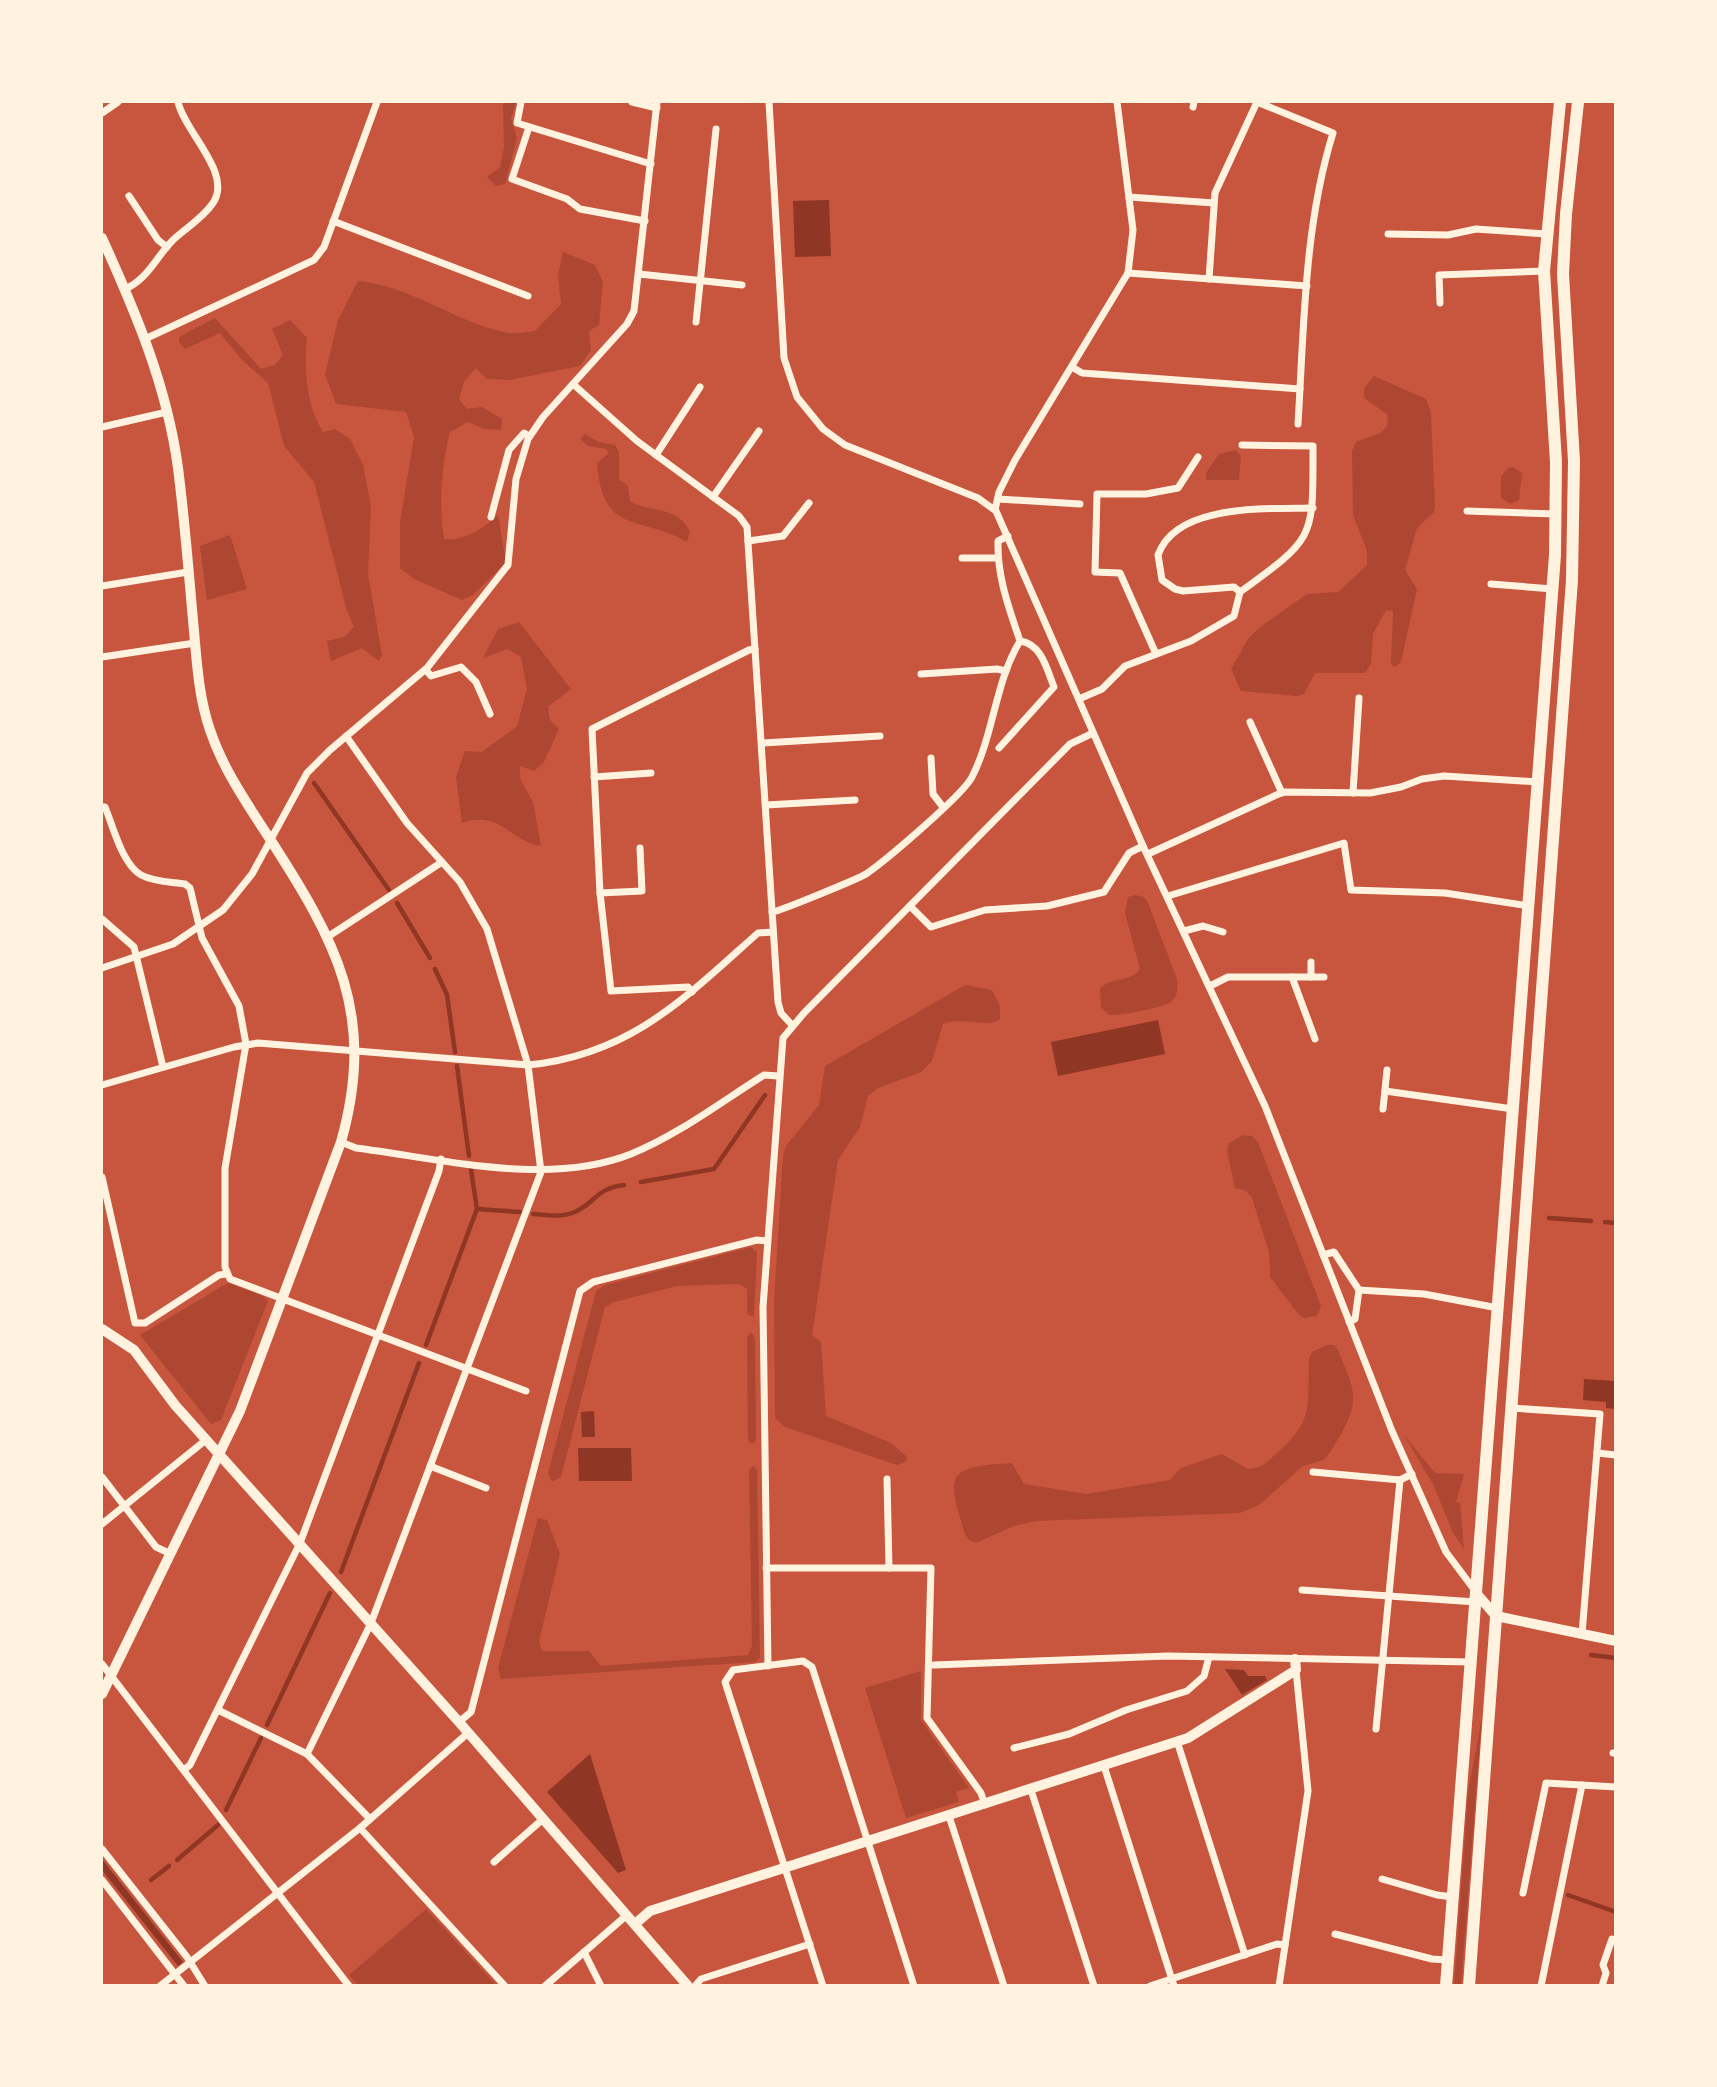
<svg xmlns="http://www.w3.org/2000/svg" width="1717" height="2087" font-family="'Archivo Narrow',sans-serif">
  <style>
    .green { fill: #ae4732 }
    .water { fill: #8f3625 }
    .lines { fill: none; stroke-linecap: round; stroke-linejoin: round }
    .stream { stroke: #8f3625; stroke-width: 4.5 }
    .minor { stroke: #fff3e0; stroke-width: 7 }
    .tertiary { stroke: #fff3e0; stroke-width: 10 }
    .primary { stroke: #fff3e0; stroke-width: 12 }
  </style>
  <rect width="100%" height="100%" fill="#c8553d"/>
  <!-- green -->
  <g class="green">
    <path d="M503 102H516L511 119 517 138 505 184 496 186 487 177 500 167 504 147Z"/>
    <path d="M563 252 595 265 603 282 599 325 589 331 591 350 580 366 509 380 487 379 476 368 464 382 459 399 467 409 482 407 502 419 501 430 484 429 468 422 450 432C441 467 439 503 444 539 466 541 482 529 498 515L506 562 473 595 462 600 414 579 400 568V522L414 437 406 412 336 404 325 374 338 320 358 281C412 286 456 323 508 333 516 334 527 332 535 331L561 304 558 275Z"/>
    <path d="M215 318 261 369 275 365 283 355 272 329 290 320 307 338C304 369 306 405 323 432L335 429 350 439 363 465 371 506 368 574 382 655 379 661 362 648 331 661 327 641 344 637 354 627 347 611 314 482 284 446 268 383 242 360 220 333 185 349 179 342V337Z"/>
    <path d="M1374 376 1426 399 1431 413 1435 506 1434 512 1417 528 1405 570 1417 589 1401 662 1395 667 1391 664 1393 611 1386 610 1373 634 1371 664 1365 673H1315L1304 694 1297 696 1241 691 1231 669 1248 639 1260 627 1307 594 1338 592 1367 565V551L1353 515 1352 451 1356 442 1381 433 1387 426 1388 415 1364 398V388Z"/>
    <path d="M585 434 599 442 615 445 619 452V479L628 486 630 502C652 512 679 507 690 532L687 542C639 514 603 537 597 463L609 453 606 449 588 446 580 439Z"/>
    <path d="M1235 450 1241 456 1239 480H1206V473L1219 454Z"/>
    <path d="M1513 467 1522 473 1519 500 1510 504 1501 498V477L1508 468Z"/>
    <path d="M230 535 247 589 207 600 200 546Z"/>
    <path d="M519 622 571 689 548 707 550 720 559 729 544 762 534 771 520 766V779L533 802 541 846C510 841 500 810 462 823L456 777 465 751 482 752 517 726 527 689 521 657 507 649 483 658 498 629Z"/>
    <path d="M1135 895 1144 897 1148 903 1177 979C1178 988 1178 995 1172 1001 1163 1008 1120 1016 1109 1015L1101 1007 1100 989C1111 976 1130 983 1140 969L1125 913 1128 897Z"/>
    <path d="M965 985 992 990 1000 1006V1019C990 1029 960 1016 943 1024L932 1061 921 1072 878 1088 868 1096 860 1127 838 1160 812 1335 821 1342 826 1416 891 1443 907 1457 906 1462 897 1465 785 1427 775 1418 774 1301 783 1156 786 1146 819 1105 825 1066Z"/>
    <path d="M1243 1135 1252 1136 1258 1142 1321 1306 1317 1316 1304 1318 1300 1316 1270 1277 1269 1252 1252 1198 1246 1191 1235 1188 1227 1151 1229 1143Z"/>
    <path d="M751 1247 757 1252 754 1317 747 1314V1289L739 1284 677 1286 614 1302 605 1307 561 1477 552 1482 548 1473 596 1291 605 1285Z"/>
    <path d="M228 1283 263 1296 268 1301 221 1420 211 1424 140 1335Z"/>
    <path d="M751 1332 755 1337 756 1440 752 1444 748 1440 747 1337Z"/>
    <path d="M1327 1345H1334L1338 1350C1352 1386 1362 1397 1342 1432 1336 1442 1331 1452 1324 1460L1303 1466 1259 1505 1240 1513 1036 1521 1014 1526 976 1543 969 1540 965 1534C947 1476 944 1466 1012 1463L1024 1484 1086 1494 1170 1480 1181 1468 1222 1454 1248 1469C1261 1469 1267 1462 1276 1454 1315 1419 1307 1408 1309 1359L1312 1352Z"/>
    <path d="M1404 1435 1435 1473 1464 1474 1456 1502 1460 1503 1464 1549 1453 1533 1434 1486Z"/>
    <path d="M753 1466 757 1469 760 1658 755 1662 501 1679 498 1668 538 1518 547 1520 560 1554 539 1641 542 1651H589L601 1666 748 1655 752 1646 749 1470Z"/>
    <path d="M921 1671V1720L969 1788 956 1792 959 1802 906 1818 865 1688Z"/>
    <path d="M1482 1717 1461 1985H1454L1468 1793Z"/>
    <path d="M426 1909 496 1985H358L349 1975Z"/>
  </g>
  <!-- water -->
  <g class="water">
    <path d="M829 200 831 256 795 257 793 201Z"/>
    <path d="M1158 1020 1165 1054 1058 1076 1051 1042Z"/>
    <path d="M1584 1379 1615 1381V1409L1606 1408V1402L1583 1400Z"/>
    <path d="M594 1411 595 1437H582L581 1412Z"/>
    <path d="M578 1448H631L632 1481H579Z"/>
    <path d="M1225 1669 1244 1670 1248 1676H1265L1267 1680 1242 1695Z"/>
    <path d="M590 1754 626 1870 618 1873 547 1792Z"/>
    <path d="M102 1859 183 1962 178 1966 102 1870Z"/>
  </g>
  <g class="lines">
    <!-- stream -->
    <g class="stream">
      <path d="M314 783 389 890"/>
      <path d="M397 903 430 958"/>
      <path d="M435 969 447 995 455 1052"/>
      <path d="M457 1066 469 1156"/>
      <path d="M641 1182 714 1169 765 1095"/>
      <path d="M477 1209 520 1212"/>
      <path d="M533 1214C548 1215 563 1218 577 1211 599 1199 596 1189 624 1185"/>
      <path d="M1549 1218 1591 1221"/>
      <path d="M1605 1222 1616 1223"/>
      <path d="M426 1345 477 1209 471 1170"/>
      <path d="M341 1572 419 1363"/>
      <path d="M1591 1655 1616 1658"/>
      <path d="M267 1725 330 1593"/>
      <path d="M226 1810 261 1738"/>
      <path d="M177 1860 218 1825"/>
      <path d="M151 1880 169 1866"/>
      <path d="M1568 1895 1616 1912"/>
    </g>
    <!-- minor -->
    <g class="minor">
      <path d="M521 102 517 123 651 164"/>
      <path d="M632 102 657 108"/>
      <path d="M769 102 784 358 797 397 823 429 845 445 978 498 996 511 1143 846 1265 1106 1392 1431 1446 1552 1476 1592"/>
      <path d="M1193 107 1194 102"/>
      <path d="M102 113 118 102"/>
      <path d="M529 127 512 179 567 199 580 209 645 221"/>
      <path d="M129 196 158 240 167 247"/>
      <path d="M1129 197 1214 203"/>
      <path d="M333 221 528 296"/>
      <path d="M1388 234 1448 235 1476 229 1546 234"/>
      <path d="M1128 273 1307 286"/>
      <path d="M639 274 742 285"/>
      <path d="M1209 279 1215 193 1257 102 1333 133C1304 226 1304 328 1298 424"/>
      <path d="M125 289C148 279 156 257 173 240 186 228 203 218 213 203 233 173 185 133 178 102"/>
      <path d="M1440 303 1439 275 1544 271"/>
      <path d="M696 322 716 129"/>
      <path d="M145 339 314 260 324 247 377 102"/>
      <path d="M1072 367 1082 373 1300 389"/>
      <path d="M573 384 637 441 739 516 747 527 778 1002 781 1013 792 1025"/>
      <path d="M102 427 167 412"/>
      <path d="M656 455 700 387"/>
      <path d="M713 497 759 431"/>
      <path d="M998 499 1080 504"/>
      <path d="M995 510 999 492 1015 460 1128 273 1133 230 1117 102"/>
      <path d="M1467 511 1556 514"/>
      <path d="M491 517 509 450 524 433 529 436"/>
      <path d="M748 541 783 536 809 503"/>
      <path d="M962 558H998"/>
      <path d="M1491 584 1553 589"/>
      <path d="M102 586 188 572"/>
      <path d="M1240 592C1316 537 1313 539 1313 446L1242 445"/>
      <path d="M1156 654 1120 573 1095 572 1097 494H1146L1178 488 1198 457"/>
      <path d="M102 657 195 643"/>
      <path d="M426 670 431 676 461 667 476 682 490 714"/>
      <path d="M921 674 997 669 1006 671"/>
      <path d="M1079 699 1102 689 1125 666 1191 641 1234 616 1240 592 1234 587 1183 591 1175 589 1162 580 1158 555C1176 503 1269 509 1313 508"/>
      <path d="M1250 722 1282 793"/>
      <path d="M763 743 880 736"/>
      <path d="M999 748 1054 687C1047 670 1042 644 1020 641"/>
      <path d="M931 758 933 794 943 807"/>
      <path d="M594 777 651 773"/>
      <path d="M1353 793 1359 698"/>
      <path d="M766 805 855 800"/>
      <path d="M102 807H105C113 826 122 864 141 875 154 882 172 882 185 884L190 888 202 938 239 1006 246 1044 225 1168V1267L230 1279 526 1391"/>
      <path d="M1148 854 1283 792 1370 793 1401 787 1422 779 1444 776 1538 782"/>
      <path d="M600 893 642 891 640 848"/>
      <path d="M1168 896 1344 843 1351 890 1445 893 1529 906"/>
      <path d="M910 906 931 927 985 910 1047 906 1104 892 1129 853 1143 846"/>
      <path d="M772 912C778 912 860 878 866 874 885 861 963 795 972 777 994 734 995 682 1020 641 1009 608 997 577 998 541L1008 536"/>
      <path d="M102 919 134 947 163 1067"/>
      <path d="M1184 931 1203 926 1223 932"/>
      <path d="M329 936 442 862"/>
      <path d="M102 968 173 944 223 910 252 874 307 773 330 750 427 668 508 565 516 479 528 439 543 417 627 324 634 311 657 102"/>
      <path d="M1292 977 1315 1039"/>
      <path d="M1311 977V962"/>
      <path d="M1210 986 1228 977H1324"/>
      <path d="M692 992 688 987 611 991 600 893 592 729 749 650 755 649"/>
      <path d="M102 1085 234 1047 258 1043 528 1065C630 1055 685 998 758 933L773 932"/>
      <path d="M1385 1091 1513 1109"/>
      <path d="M1383 1109 1387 1070"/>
      <path d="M341 1142 356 1148C443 1159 548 1187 631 1154 678 1135 721 1102 764 1075L778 1076"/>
      <path d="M102 1177 135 1323H145L219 1275 226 1274"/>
      <path d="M1323 1255 1334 1252 1359 1290 1424 1294 1498 1308"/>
      <path d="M1349 1322 1355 1319 1359 1290"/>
      <path d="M1511 1408 1600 1414 1582 1634"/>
      <path d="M1597 1453 1616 1455"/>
      <path d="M430 1466 486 1488"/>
      <path d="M1313 1472 1400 1480"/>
      <path d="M102 1477 156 1547 171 1554"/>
      <path d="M887 1479 889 1568"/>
      <path d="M102 1524 207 1439"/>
      <path d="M766 1568H931L927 1718 981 1793 985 1805"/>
      <path d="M1302 1590 1476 1602"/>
      <path d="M102 1664 349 1986"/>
      <path d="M934 1665 1168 1656 1471 1662"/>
      <path d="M768 1666 763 1307 783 1038 804 1013 1070 744 1093 733"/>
      <path d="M218 1710 307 1754 370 1819"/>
      <path d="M459 1722 471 1712 580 1291 593 1282 757 1240 766 1241"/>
      <path d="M1376 1729 1400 1480 1412 1474"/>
      <path d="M1177 1741 1245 1955"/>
      <path d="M1014 1748 1069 1734 1126 1710 1187 1691 1204 1676 1209 1657"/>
      <path d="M1613 1753H1616"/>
      <path d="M307 1754 371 1623 541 1172 528 1065 487 929 460 882 407 823 346 736"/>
      <path d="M1104 1766 1174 1986"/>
      <path d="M184 1770 190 1765 300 1543 439 1171 441 1159"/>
      <path d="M1031 1790 1094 1986"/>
      <path d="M949 1816 1004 1986"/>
      <path d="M360 1828 505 1986"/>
      <path d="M102 1849 187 1957 205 1986"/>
      <path d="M494 1862 543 1819"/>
      <path d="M1382 1879 1437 1895 1453 1897"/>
      <path d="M102 1880 184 1986"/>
      <path d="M1523 1893 1546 1783 1616 1787"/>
      <path d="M1335 1934 1432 1959 1448 1960"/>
      <path d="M584 1952 601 1986"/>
      <path d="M160 1986 360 1828 468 1733"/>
      <path d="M545 1986 627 1915"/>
      <path d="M695 1986 701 1979 810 1944"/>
      <path d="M823 1986 725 1682 733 1670 803 1661 812 1667 914 1986"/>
      <path d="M1150 1986 1277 1944 1285 1945"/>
      <path d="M1279 1986 1308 1791 1296 1670"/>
      <path d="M1541 1986 1582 1785"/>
      <path d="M1602 1986 1606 1973 1603 1965 1612 1939"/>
    </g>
    <!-- tertiary -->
    <g class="tertiary">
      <path d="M102 238C136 313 167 386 178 468 185 522 189 577 194 631 197 665 199 698 210 730 223 769 246 802 268 836 336 941 377 1014 341 1142L240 1411 102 1694"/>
      <path d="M102 1329 134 1350 175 1405 459 1722 688 1986"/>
      <path d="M1476 1593 1496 1616 1616 1641"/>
      <path d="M635 1924 650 1911 1188 1738 1296 1670 1295 1659"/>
    </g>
    <!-- primary -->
    <g class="primary">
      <path d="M1446 1986 1555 555 1556 462 1544 271 1560 102"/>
      <path d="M1469 1986 1572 580 1574 461 1563 274 1566 214 1578 102"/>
    </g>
  </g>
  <!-- border -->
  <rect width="1717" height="2087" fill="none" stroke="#fff3e0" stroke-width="206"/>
</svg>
